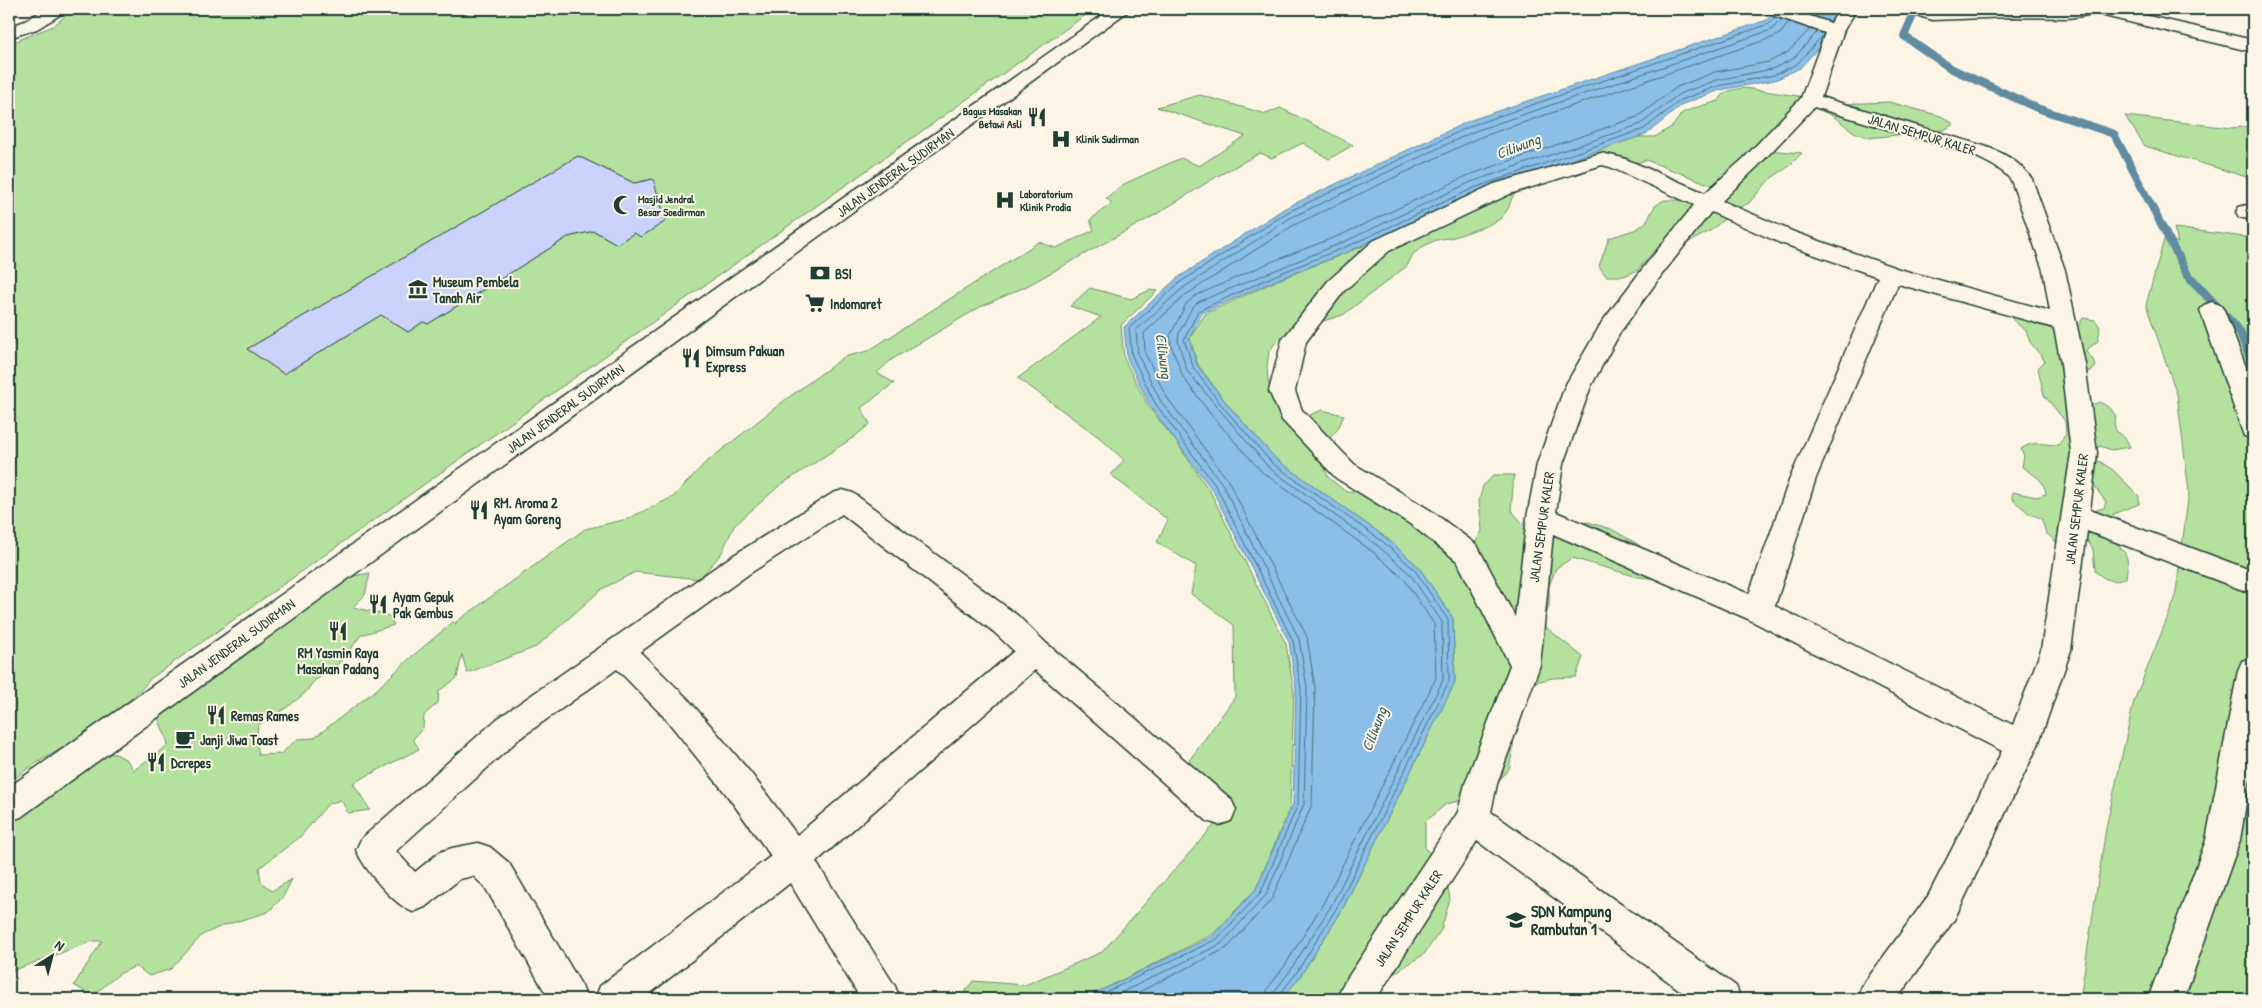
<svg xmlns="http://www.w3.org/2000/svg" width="2262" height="1008" font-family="'Patrick Hand',sans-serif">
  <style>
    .green { fill: #b5e19f; stroke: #6a8f6a }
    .water { fill: #8bbfe8; stroke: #608ba0 }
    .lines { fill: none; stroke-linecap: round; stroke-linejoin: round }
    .shore { stroke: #4a717c; stroke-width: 1 }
    .stream-far1 { stroke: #608ba0; stroke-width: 8 }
    .stream { stroke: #608ba0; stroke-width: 9 }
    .building { fill: #cad3fb; stroke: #1f3d34 }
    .street-casing { stroke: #1f3d34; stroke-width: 3 }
    .primary-casing { stroke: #1f3d34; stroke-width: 3 }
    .street { fill: #fcf5e5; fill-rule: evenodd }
    .primary { fill: #fcf5e5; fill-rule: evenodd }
    .labels { text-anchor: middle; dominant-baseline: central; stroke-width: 4; stroke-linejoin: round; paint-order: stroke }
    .far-poi-label { font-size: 11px; font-weight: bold; fill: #1f3d34; stroke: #fcf5e5; text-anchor: start }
    .street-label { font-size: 14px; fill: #1f3d34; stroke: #fcf5e5 }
    .poi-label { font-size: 14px; font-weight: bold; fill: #1f3d34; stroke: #fcf5e5; text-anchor: start }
    .water-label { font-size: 15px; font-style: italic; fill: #3a5e61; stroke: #fcf5e5 }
    .near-poi-label { font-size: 16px; font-weight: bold; fill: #1f3d34; stroke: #fcf5e5; text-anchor: start }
  </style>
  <rect width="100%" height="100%" fill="#fcf5e5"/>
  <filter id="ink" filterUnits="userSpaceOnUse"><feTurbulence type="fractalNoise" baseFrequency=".02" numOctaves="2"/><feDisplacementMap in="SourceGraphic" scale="10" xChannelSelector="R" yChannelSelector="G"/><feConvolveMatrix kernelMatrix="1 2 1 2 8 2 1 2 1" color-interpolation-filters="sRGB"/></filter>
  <g filter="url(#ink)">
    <!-- green -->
    <g class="green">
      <path d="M74 9H1094L150 679C131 704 93 730 66 746 46 758 25 768 9 784V44L53 26Z"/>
      <path d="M1744 88 1805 97 1840 104 1889 102 1941 116 1954 124 1944 130 1869 138 1854 132 1833 116 1806 104 1767 150 1802 153 1788 167 1770 179 1749 203 1736 209 1710 231 1685 244 1654 251 1638 270 1624 276H1606L1599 266 1609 238 1637 229 1646 222 1655 206 1664 200H1699L1722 189 1646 160 1633 164 1602 165 1576 175 1544 180 1519 189 1512 198 1508 209 1500 219 1486 226 1454 237 1436 240 1424 246 1413 254 1407 266 1343 315 1293 330 1279 339 1269 351 1267 366 1268 381 1273 397 1305 417 1322 410 1344 415 1338 429 1324 443 1322 459 1328 477 1345 491 1366 492 1474 545 1482 531 1479 501 1483 486 1494 475H1514L1511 510 1525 526 1549 531 1588 522 1611 529 1636 543 1655 558 1660 579 1638 577 1572 558 1556 568 1549 586V606L1543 625 1583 657 1576 677 1553 678 1531 683 1514 724 1513 748 1509 769 1493 787 1472 798 1446 804 1425 822V848L1445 870 1450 899 1441 930 1424 954 1378 984 1366 999H1282L1299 978 1341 912 1455 682 1453 618 1418 566 1385 537 1276 459 1227 404 1198 365 1190 338 1205 314 1278 280 1363 246 1372 237 1374 227 1622 137H1655L1673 126 1682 113 1694 108 1719 101C1724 90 1732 90 1744 88Z"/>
      <path d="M1200 95 1266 114 1280 108C1305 119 1328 133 1353 145L1329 159 1303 143 1272 158 1260 153 1216 177 1155 215 1025 287 980 307 891 360 877 373 894 383 861 408 870 424 854 437 779 486 734 526 721 554 699 579 635 572 602 589 536 647 467 673 462 654 457 678 439 691 438 703 424 715 423 728 413 739 419 749 353 783 370 810 348 813 341 800 328 804 300 837 259 868 261 882 272 891 292 879 283 897 268 912 222 926 202 935 171 969 149 976 136 966 119 974 92 996 74 985 102 941H93L9 972V796L37 777 100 753 116 754 127 760 134 770 168 745 166 737 156 713 353 576 370 573 365 595 353 607 389 616 394 625 361 635 343 659 330 671 314 681 305 693 289 706 258 725 256 742 259 755 281 754 297 739 314 738 376 690 409 659 453 622 456 624V622L585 529 627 519 673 497 704 464 785 400 844 357 868 351 1039 242 1056 248 1094 230 1090 220 1112 203 1106 198 1124 184 1181 158 1199 166 1245 136 1157 107Z"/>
      <path d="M2125 116 2231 128 2253 126V179L2145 146Z"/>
      <path d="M2174 228 2253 238V999H2080L2106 828 2134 701 2175 599 2189 492 2177 394 2146 305 2165 236 2178 243Z"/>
      <path d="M1090 288 1131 299 1150 290 1157 291 1121 325 1124 358 1148 406 1175 440 1211 493 1286 644 1294 692 1290 807 1256 889 1213 934 1100 991 1076 999H959L973 981 1025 985 1102 952 1215 824 1173 783 1235 697 1234 625 1191 594 1196 566 1157 542 1168 520 1111 475 1124 460 1100 438 1018 378 1101 317 1070 306Z"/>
      <path d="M2031 305 2043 307 2047 313 2045 325C2053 332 2066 339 2076 329 2079 326 2080 322 2083 318L2095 320 2100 327 2098 341 2085 351 2092 358 2096 366 2092 371 2083 372 2091 411 2092 405 2100 402 2111 409 2116 417 2114 423 2116 431 2126 439 2130 447 2111 450 2100 446 2094 450 2091 456 2113 470 2139 496V504L2113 514 2117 523V544C2130 558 2128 560 2126 578 2113 584 2105 580 2095 571L2093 549 2082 533 2086 513 2104 508 2106 502 2089 479 2065 550 2046 533 2041 518 2030 514 2012 499V492L2037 497 2046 494C2045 480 2034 475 2022 467L2024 456 2021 449C2032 440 2045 445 2058 445L2066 434 2065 421 2044 395 2038 368 2045 361 2030 342 2026 331 2012 319V314L2023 307Z"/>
    </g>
    <!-- water -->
    <path class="water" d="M1775 9H1845L1828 37 1800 68 1775 80 1720 90 1683 104 1647 134 1476 192 1350 251 1278 279 1202 313 1189 339 1197 365 1227 404 1276 459 1385 537 1418 566 1453 618 1455 682 1341 912 1299 978 1282 999H1077L1100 991 1213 936 1256 889 1293 804 1296 689 1289 642 1213 491 1150 406 1127 358 1124 327 1176 279 1285 208 1471 120 1767 20Z"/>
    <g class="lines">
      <!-- shore -->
      <g class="shore">
        <path d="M1091 999 1217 939 1261 892 1298 804 1301 689 1293 641 1217 488 1155 403 1132 356 1129 328 1179 283 1288 212 1473 125 1769 24 1775 17"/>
        <path d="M1108 999 1221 944 1266 895 1304 804 1307 688 1299 639 1223 485 1160 400 1138 355 1136 330 1183 288 1290 218 1475 131 1771 30 1781 20"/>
        <path d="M1125 999 1227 948 1272 899 1312 804 1315 688 1307 637 1229 482 1166 396 1145 353 1144 333 1187 294 1294 225 1478 138 1774 37 1781 33 1789 22"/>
        <path d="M1265 999 1268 988 1284 967 1324 902 1436 678 1434 624 1404 579 1373 552 1262 472 1212 416 1183 377 1171 345 1170 336 1186 304 1195 296 1271 262 1343 234 1469 175 1637 117 1677 87 1715 72 1769 62 1788 52 1810 29"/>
        <path d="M1273 999 1274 992 1290 971 1331 906 1443 680 1442 622 1410 574 1378 546 1269 468 1187 371 1178 341 1179 333 1192 308 1198 302 1346 241 1471 182 1641 124 1679 94 1717 80 1772 69 1793 59 1817 32"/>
        <path d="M1279 999 1280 994 1295 975 1336 909 1449 681 1448 620 1414 569 1382 541 1272 463 1223 407 1194 369 1184 340 1198 311 1276 275 1348 246 1474 188 1644 129 1681 100 1718 86 1774 75 1797 64 1823 35"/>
      </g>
      <!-- stream-far1 -->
      <path class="stream-far1" d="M1916 9 1904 36 1950 68 2037 108 2114 134 2178 257"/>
      <!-- stream -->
      <path class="stream" d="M2178 256 2187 274 2240 332 2253 364"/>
    </g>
    <!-- building -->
    <path class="building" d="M578 156 634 183 653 179 666 221 641 237 634 233 617 244 594 231 568 237 428 324 423 322 408 332 381 315 284 374 247 349Z"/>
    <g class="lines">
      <defs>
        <g id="street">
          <path d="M45 9H66L63 13 37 29 9 38V27L25 21Z"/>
          <path d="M1763 9H1789L1831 23 1839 9H1857L1844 30 1821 97 1984 146C2004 153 2019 161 2032 179L2065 270 2085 364 2097 453 2090 510 2253 571V594L2087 531 2071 650 2038 745 1954 920 1897 999H1857L1862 986 1928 896 2002 751 1748 619 1553 534 1540 665 1497 784 1491 812 1736 986 1741 999H1692L1477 841 1376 999H1337L1342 986 1458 812 1465 784 1510 665 1457 561 1410 524 1336 478 1282 420 1269 391 1282 340 1328 281 1373 241 1494 184 1601 153 1623 158 1705 193 1744 158 1801 98 1825 33 1766 13ZM1814 107 1970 154C1985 161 2000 167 2011 180L2043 270 2050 311 1899 269 1794 232 1722 201 1758 166ZM1602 165 1610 167 1694 205 1647 263 1602 322 1565 386 1537 464 1527 517 1515 617 1477 545 1430 510 1354 464 1302 410 1295 391 1306 342 1344 291 1389 251 1510 194ZM1711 212 1778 242 1878 277 1790 478 1749 594 1556 512 1563 464 1591 386 1621 331 1663 273ZM1898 284 2054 328 2061 364 2071 453 2041 650 2013 725 1775 606 1816 478Z"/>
          <path d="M1905 9H2118L2253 40V52L2096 14 2068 18 2011 17 1933 20 1908 13Z"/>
          <path d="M2247 205 2253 207V220L2239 217 2236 212 2239 207Z"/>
          <path d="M2212 302 2220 305 2224 310 2253 386V438L2244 436 2200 310 2204 305Z"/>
          <path d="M843 490 853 493 1017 615 1046 643 1231 799 1236 810 1231 821 1219 825 1207 821 1035 670 816 862 895 986 900 999H861L790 883 643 999H595L600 986 771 856 726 794 666 719 617 669 519 739 396 851 415 872 440 852 452 848 478 843 490 847 509 863 582 986 587 999H549L485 887 473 876 460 879 425 907 413 912C393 904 365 870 356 850L361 839 497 719 729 558 833 493ZM842 514 995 633 1014 651 797 835 750 772 688 699 640 652 749 574Z"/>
          <path d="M2253 657V761L2240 840 2184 999H2148L2206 840 2238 670 2242 661Z"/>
        </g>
        <path id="primary" d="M1111 9H1131L21 817 9 821V787Z"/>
      </defs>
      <!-- street casing -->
      <use href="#street" class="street-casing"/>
      <!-- primary casing -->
      <use href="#primary" class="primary-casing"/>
      <!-- street -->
      <use href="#street" class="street"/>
      <!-- primary -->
      <use href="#primary" class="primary"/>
    </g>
  </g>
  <!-- icons -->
  <defs>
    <symbol id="restaurant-bare" viewBox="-9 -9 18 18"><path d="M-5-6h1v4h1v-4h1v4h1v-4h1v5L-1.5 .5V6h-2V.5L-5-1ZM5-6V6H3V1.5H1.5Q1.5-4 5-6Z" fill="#1f3d34" stroke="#fcf5e5" stroke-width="2.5" paint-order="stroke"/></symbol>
    <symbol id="hospital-bare" viewBox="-9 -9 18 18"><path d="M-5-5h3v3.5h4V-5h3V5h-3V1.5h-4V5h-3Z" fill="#1f3d34" stroke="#fcf5e5" stroke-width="2.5" paint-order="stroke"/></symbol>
    <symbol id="mosque-bare" viewBox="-9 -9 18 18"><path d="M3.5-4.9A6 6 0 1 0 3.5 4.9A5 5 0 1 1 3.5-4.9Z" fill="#1f3d34" stroke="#fcf5e5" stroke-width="2.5" paint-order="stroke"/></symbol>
    <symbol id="bank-bare" viewBox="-9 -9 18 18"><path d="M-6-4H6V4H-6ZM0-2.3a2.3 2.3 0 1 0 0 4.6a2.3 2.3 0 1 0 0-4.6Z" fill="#1f3d34" stroke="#fcf5e5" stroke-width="2.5" paint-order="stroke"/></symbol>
    <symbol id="museum-bare" viewBox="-9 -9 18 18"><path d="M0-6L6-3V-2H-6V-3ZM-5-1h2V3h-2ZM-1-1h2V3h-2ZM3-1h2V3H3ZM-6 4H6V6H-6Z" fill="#1f3d34" stroke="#fcf5e5" stroke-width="2.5" paint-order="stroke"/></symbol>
    <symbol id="supermarket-bare" viewBox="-9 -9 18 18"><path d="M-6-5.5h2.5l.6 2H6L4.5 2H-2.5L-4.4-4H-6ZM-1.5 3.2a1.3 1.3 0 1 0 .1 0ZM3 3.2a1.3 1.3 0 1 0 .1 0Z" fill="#1f3d34" stroke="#fcf5e5" stroke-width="2.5" paint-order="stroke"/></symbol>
    <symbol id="cafe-bare" viewBox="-9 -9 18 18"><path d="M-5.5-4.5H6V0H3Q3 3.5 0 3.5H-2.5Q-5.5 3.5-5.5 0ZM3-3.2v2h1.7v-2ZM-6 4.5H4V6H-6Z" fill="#1f3d34" stroke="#fcf5e5" stroke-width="2.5" paint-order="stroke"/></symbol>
    <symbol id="school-bare" viewBox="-9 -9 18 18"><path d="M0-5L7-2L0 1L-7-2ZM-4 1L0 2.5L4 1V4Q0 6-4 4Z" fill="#1f3d34" stroke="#fcf5e5" stroke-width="2.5" paint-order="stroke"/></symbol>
  </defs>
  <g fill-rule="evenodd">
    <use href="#restaurant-bare" x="1023" y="103" width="28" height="28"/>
    <use href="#hospital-bare" x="1047" y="125" width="28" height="28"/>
    <use href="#hospital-bare" x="991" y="186" width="28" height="28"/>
    <use href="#mosque-bare" x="609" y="191" width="28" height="28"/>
    <use href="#bank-bare" x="806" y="259" width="28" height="28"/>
    <use href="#museum-bare" x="404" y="275" width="28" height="28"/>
    <use href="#supermarket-bare" x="801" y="289" width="28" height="28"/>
    <use href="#restaurant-bare" x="677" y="344" width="28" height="28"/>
    <use href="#restaurant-bare" x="465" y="496" width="28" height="28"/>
    <use href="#restaurant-bare" x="364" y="590" width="28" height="28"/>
    <use href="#restaurant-bare" x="324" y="617" width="28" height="28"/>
    <use href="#restaurant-bare" x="202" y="701" width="28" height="28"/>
    <use href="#cafe-bare" x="171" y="725" width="28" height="28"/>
    <use href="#restaurant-bare" x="142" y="748" width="28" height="28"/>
    <use href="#school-bare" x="1502" y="906" width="28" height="28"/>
  </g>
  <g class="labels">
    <!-- far-poi labels -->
    <g class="far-poi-label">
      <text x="1022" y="111" text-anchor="end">Bagus Masakan<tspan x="1022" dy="13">Betawi Asli</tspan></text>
      <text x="1076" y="139">Klinik Sudirman</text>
      <text x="1020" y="194">Laboratorium<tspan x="1020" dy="13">Klinik Prodia</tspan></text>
      <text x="638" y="199">Masjid Jendral<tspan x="638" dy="13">Besar Soedirman</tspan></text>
    </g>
    <!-- street labels -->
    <g class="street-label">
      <text transform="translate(1922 134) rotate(17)">JALAN SEMPUR KALER</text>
      <text transform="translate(895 172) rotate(-36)">JALAN JENDERAL SUDIRMAN</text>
      <text transform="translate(565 408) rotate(-36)">JALAN JENDERAL SUDIRMAN</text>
      <text transform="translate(2076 509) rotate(-83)">JALAN SEMPUR KALER</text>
      <text transform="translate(1541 527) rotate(-82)">JALAN SEMPUR KALER</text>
      <text transform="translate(236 643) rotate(-36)">JALAN JENDERAL SUDIRMAN</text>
      <text transform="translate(1408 918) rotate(-57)">JALAN SEMPUR KALER</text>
    </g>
    <!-- poi labels -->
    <g class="poi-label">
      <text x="835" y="273">BSI</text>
      <text x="433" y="281">Museum Pembela<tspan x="433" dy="16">Tanah Air</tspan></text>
      <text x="830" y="303">Indomaret</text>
      <text x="706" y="350">Dimsum Pakuan<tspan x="706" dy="16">Express</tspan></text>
      <text x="494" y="502">RM. Aroma 2<tspan x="494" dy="16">Ayam Goreng</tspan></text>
      <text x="393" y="596">Ayam Gepuk<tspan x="393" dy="16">Pak Gembus</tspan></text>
      <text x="338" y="652" text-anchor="middle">RM Yasmin Raya<tspan x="338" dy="16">Masakan Padang</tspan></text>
      <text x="231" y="715">Remas Rames</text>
      <text x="200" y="739">Janji Jiwa Toast</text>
      <text x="171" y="762">Dcrepes</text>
    </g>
    <!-- water labels -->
    <g class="water-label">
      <text transform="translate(1518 146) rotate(-21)">Ciliwung</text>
      <text transform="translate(1164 356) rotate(82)">Ciliwung</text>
      <text transform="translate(1374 729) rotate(-69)">Ciliwung</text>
    </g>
    <!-- near-poi labels -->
    <g class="near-poi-label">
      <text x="1531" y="911">SDN Kampung<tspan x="1531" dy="18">Rambutan 1</tspan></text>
    </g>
  </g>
  <!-- margin -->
  <rect width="2262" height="1008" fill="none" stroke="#fcf5e5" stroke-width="30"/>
  <rect x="15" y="15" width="2232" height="978" fill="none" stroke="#1f3d34" stroke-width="2" filter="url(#ink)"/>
  <!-- north arrow -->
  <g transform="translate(52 956) rotate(36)" stroke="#fcf5e5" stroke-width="4" paint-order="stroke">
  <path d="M0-4L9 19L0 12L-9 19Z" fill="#1f3d34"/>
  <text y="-8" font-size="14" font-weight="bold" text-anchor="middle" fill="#1f3d34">N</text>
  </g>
</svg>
